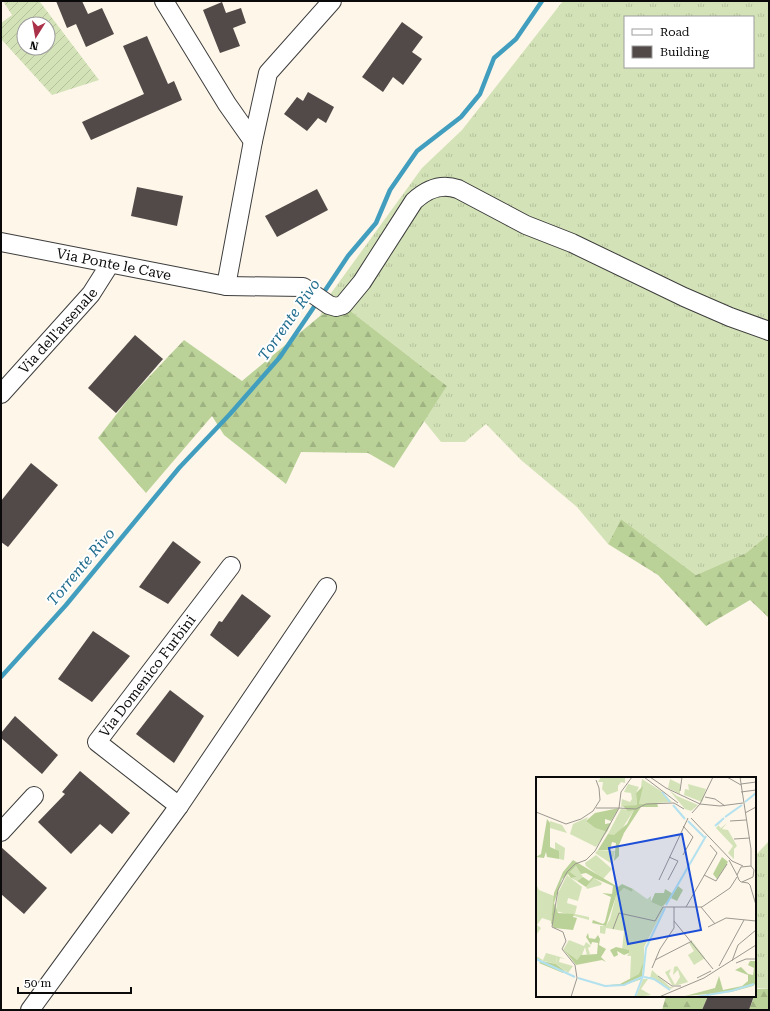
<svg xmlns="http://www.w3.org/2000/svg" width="770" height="1011" font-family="'Roboto Serif',serif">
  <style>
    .grass { fill: url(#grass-tufts); fill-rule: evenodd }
    .forest { fill: url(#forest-firs) }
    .garden { fill: url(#garden-furrows); fill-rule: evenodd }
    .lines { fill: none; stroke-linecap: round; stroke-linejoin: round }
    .stream { stroke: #429ebe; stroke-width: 4.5 }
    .building { fill: #514a48 }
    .street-casing { stroke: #3d3d3d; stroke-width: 20 }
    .street { stroke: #fff; stroke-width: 18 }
    .labels { text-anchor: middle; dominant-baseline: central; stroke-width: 4; stroke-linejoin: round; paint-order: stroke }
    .street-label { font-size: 14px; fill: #0a0a0a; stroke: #fff }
    .water-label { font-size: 15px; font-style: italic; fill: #216d8e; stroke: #fff }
    .inset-river { fill: none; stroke: #b3e1ef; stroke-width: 2 }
    .inset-road { fill: none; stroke: #9c9890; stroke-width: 1 }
    .view { fill: #1d4ed8; fill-opacity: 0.15; stroke: #1d4ed8; stroke-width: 2 }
    .inset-edge { fill: none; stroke: #0a0a0a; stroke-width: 2 }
  </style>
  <defs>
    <pattern id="grass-tufts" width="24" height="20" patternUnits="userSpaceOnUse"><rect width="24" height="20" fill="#d4e3b7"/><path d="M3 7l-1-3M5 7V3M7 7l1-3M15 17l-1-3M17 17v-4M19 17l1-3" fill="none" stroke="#b5c19c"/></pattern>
    <pattern id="forest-firs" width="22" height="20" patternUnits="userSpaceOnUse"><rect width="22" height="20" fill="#bad298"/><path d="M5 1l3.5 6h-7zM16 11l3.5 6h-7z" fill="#9fb382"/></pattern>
    <pattern id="garden-furrows" width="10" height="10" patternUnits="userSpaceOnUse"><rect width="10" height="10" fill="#d4e3b7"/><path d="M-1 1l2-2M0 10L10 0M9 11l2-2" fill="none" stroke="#b5c19c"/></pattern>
  </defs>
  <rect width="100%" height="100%" fill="#fdf6e9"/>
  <!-- grass -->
  <g class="grass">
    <path d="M563 1H769V534L746 553 696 575 621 519 608 544 577 507 521 460 486 424 465 442H441L424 421 447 386 344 306 320 316 329 296 422 168 462 130ZM625 17H753V67H625Z"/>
    <path d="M769 841V989L755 988V856Z"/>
  </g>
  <!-- forest -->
  <g class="forest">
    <path d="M344 306 447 386 394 468 368 453 301 452 286 484 224 435 212 416 146 493 98 438 130 397 184 340 242 381 320 316Z"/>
    <path d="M621 519 696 575 746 553 769 534V618L750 600 706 626 658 575 608 544Z"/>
    <path d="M757 989H769V1010H749Z"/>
    <path d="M666 996H708L702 1010H662Z"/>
  </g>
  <!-- garden -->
  <path class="garden" d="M3 1H41L40 2 99 80 52 95 1 39V23L12 15ZM24 24H48V48H24Z"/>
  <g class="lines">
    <!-- stream -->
    <g class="stream">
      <path d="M322 295 348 256 376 223 390 190 417 151 461 117 480 94 494 58 516 39 542 1"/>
      <path d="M1 677 66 605 179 468 230 414 280 357 318 301"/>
    </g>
  </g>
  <!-- building -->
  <g class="building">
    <path d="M56 1H82L88 14 102 8 114 34 86 47 76 24 67 28Z"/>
    <path d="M222 2 226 13 241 8 246 23 233 28 240 46 220 53 203 10Z"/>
    <path d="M402 22 423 37 412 52 422 59 403 85 393 77 383 92 362 77Z"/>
    <path d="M147 36 168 84 174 81 182 100 91 140 82 122 144 94 123 46Z"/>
    <path d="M308 92 334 107 326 123 318 118 307 131 284 114 297 97 303 101Z"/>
    <path d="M137 187 183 196 177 226 131 216Z"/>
    <path d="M317 189 328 210 277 237 265 216Z"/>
    <path d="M135 335 163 359 116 413 88 388Z"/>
    <path d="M31 463 58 485 8 547 1 542V501Z"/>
    <path d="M173 541 201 562 168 604 139 587Z"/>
    <path d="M242 594 271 616 238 657 210 635 219 621 222 622Z"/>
    <path d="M93 631 130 656 92 702 58 679Z"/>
    <path d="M170 690 204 716 174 763 136 734Z"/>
    <path d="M15 716 58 755 42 774 1 738V733Z"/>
    <path d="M80 771 130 813 112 834 100 824 71 854 38 822 65 794 62 792Z"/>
    <path d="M1 847 47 888 24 914 1 894Z"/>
    <path d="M708 996H754L749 1010H702Z"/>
  </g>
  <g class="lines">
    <defs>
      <g id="street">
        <path d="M164 1 227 104 253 141"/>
        <path id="s1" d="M1 242 226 286 253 141 268 73 332 1"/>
        <path d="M226 286 303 287 329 305 336 307 343 305 362 282 414 201C427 189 441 183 458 189L526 225 572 243 684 297 730 317 769 331"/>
        <path id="s2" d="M1 394 91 294 110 264"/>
        <path id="s3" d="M179 806 97 742 231 566"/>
        <path d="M1 832 34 796"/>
        <path d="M30 1010 179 806 327 587"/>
      </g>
    </defs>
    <!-- street casing -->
    <use href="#street" class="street-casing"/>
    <!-- street -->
    <use href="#street" class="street"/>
  </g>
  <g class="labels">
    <!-- street labels -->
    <g class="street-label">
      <text stroke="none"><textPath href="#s1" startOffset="115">Via Ponte le Cave</textPath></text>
      <text stroke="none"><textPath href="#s2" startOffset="85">Via dell'arsenale</textPath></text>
      <text stroke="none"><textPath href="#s3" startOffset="187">Via Domenico Furbini</textPath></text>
    </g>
    <!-- water labels -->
    <g class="water-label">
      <text transform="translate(289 320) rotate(-55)">Torrente Rivo</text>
      <text transform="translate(81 567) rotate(-50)">Torrente Rivo</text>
    </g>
  </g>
  <!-- overview -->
  <g transform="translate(536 777)">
    <rect width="220" height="220" fill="#fdf6e9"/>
    <path d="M65 0H89V6L85 5 82 9V14L71 18 66 12 67 5H62ZM106 2 125 14 136 25 103 27ZM92 7 103 10 100 16 101 28 85 30 86 22 94 25 96 22 95 16 88 15ZM85 32 98 33 84 55 78 59 72 57ZM52 40 50 44 59 51 71 55 60 70 34 57 37 47ZM188 42 182 48 185 51 191 46 186 52 192 53 201 69 198 72V82L192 76 197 69 180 51ZM19 65 29 71 28 83 23 82V75L19 72ZM62 73 79 74 76 87 59 76ZM60 78 76 92 67 102 50 89 49 86ZM40 89 47 100 41 104 35 101 41 100 34 95ZM31 98 46 110 42 124 32 121 31 126 41 129 39 137 53 140V143L20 134 22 116ZM58 101 66 106 65 108 51 112 50 110ZM0 107 3 113 18 119V126L15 144 6 141 1 148 5 151 0 158ZM88 111 96 115 97 112 111 122 115 119V125L128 131 108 170V188L104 197 94 202 95 179H91L93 176 88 172 86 173 88 154 70 151 69 157 64 156V149H70L74 142 80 119ZM33 163 48 169 50 165 55 169 52 171 54 177 51 178 49 170 46 178 41 183 37 182 27 173ZM10 176 21 179 20 187 0 182V179L7 183ZM116 193 134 210H138L134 212 114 201ZM107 202H112L105 212 115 218 100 220Z" fill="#d4e3b7"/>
    <path d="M107 9 103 27 121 26 122 30H105L88 56 83 68V79L78 84 80 66 76 65 74 73H62L72 57 78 58 91 47 98 33 92 34 87 29 101 28 100 16ZM83 31 75 44 69 42V47L75 46 71 55 59 51 50 44 59 36ZM11 42 14 46V70L23 74V82L11 80 10 75 8 81 0 80 5 77ZM186 80 192 85 181 102 177 97ZM37 83 82 110 86 107 97 112 96 115 88 111 80 119 70 149 56 146 57 143 67 147 69 145 75 120 66 116 76 117 77 109 58 101 50 110 41 104 47 100 53 104 57 100 50 96 45 97 40 89 34 95 41 100 35 101 32 97 26 102 18 126 22 136 38 137 37 140 41 141 37 153 18 151 15 146 18 116 27 95ZM142 109 147 113 141 124 135 121 126 130 115 125 119 116H128L129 112 137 117ZM52 156 53 161 59 162 62 158 64 162 63 168 70 172 65 180 70 185 66 183 40 188 29 174 41 183 45 178 61 177 62 166 56 165 55 168 50 160ZM80 170 93 173V176L88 178 81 174 82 178 78 180 74 173ZM6 184 20 187 29 194 27 196 3 186ZM214 184H220V206L217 209 195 215 149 219 179 211 183 199 187 213 206 209 212 204V198L199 193 205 190 212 197 217 198 218 191 212 188ZM107 186 106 202 88 208H73L84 207 103 197Z" fill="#bad298"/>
    <path d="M134 2 144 7V17L132 11ZM152 7 170 12 166 25 148 18 149 12 153 13ZM133 13 141 19 162 28 155 34 149 32Z" fill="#d4e3b7"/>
    <path d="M14 44 26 48 31 56 14 51ZM156 164 169 181 158 188 152 178 158 174 153 166ZM21 179 30 182 24 181 23 185 37 189 32 196 20 187ZM141 189 152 205 142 208H136L129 195 135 192 133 197 139 208 144 200 142 193 137 198 138 190Z" fill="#d4e3b7"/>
    <path class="inset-river" d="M126 15 134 25M209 25 220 16M137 28 149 42M189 40 206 28M152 44 168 60M179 49 188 41M130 128 170 59M0 182 39 200M108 200 118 202 134 213M42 201 69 209 88 208 106 200M99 220 107 199 110 171 129 131M160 220 195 214 218 207"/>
    <path class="inset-road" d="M96 0 85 15 83 31 100 32 110 27 138 26 148 32M108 0 142 26M114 0 130 11 164 27 156 36M191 0 205 8M204 0 215 72V89M205 7 220 5M144 14 146 0M205 15 220 13M169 20 179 22 189 29M164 27 184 29 207 26M164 27 177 0M0 35 30 47 45 42 57 34 64 23 63 11 60 3M209 36 220 30M155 41 196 84 207 89M194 44 210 43M198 62 214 61M147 78 157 60 147 49M193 83 201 98M168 98 180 104 191 87M123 103 152 41M132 103 142 84 133 80M206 105 217 100 218 93 215 89 205 90 201 98 203 103 205 105H206L212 106 214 108 220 128M150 130 181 76 174 68M165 130 179 147M138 144 177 192M172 150 190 141 220 144M77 152 83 136 119 144 127 130H138M119 183 156 164M196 184 202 168 220 153M200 186 210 182H220M183 189 208 143M116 191 124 172 138 151V130H166L194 111 201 100M122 199 136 209H145M161 201 175 194M35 220 41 201 39 188 26 172 30 164 27 155 16 150 18 137 22 113 31 95 39 87 50 83 59 74 83 31H60M123 220 168 201 220 168"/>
    <path class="view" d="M146 57 165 153 92 167 73 71Z"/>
    <rect width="220" height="220" class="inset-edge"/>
  </g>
  <!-- border -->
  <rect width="770" height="1011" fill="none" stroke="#0a0a0a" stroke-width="4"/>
  <!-- legend -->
  <rect x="624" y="16" width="130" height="52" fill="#ffffff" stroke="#9d9d9d"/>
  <rect x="632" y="29" width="20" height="6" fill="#ffffff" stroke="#9d9d9d"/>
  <text x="660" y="36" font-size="12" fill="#0a0a0a">Road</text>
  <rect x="632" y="46" width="20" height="12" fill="#514a48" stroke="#9d9d9d"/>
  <text x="660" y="56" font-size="12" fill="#0a0a0a">Building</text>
  <!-- north arrow -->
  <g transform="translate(36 36) rotate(191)"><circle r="19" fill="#ffffff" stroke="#9d9d9d"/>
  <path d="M0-3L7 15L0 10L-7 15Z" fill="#ab3148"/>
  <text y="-6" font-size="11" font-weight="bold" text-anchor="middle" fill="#0a0a0a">N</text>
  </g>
  <!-- scale -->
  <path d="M18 987v6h113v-6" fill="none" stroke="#0a0a0a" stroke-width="2"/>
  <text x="24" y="987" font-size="12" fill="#0a0a0a" stroke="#ffffff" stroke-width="3" paint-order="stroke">50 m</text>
</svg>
